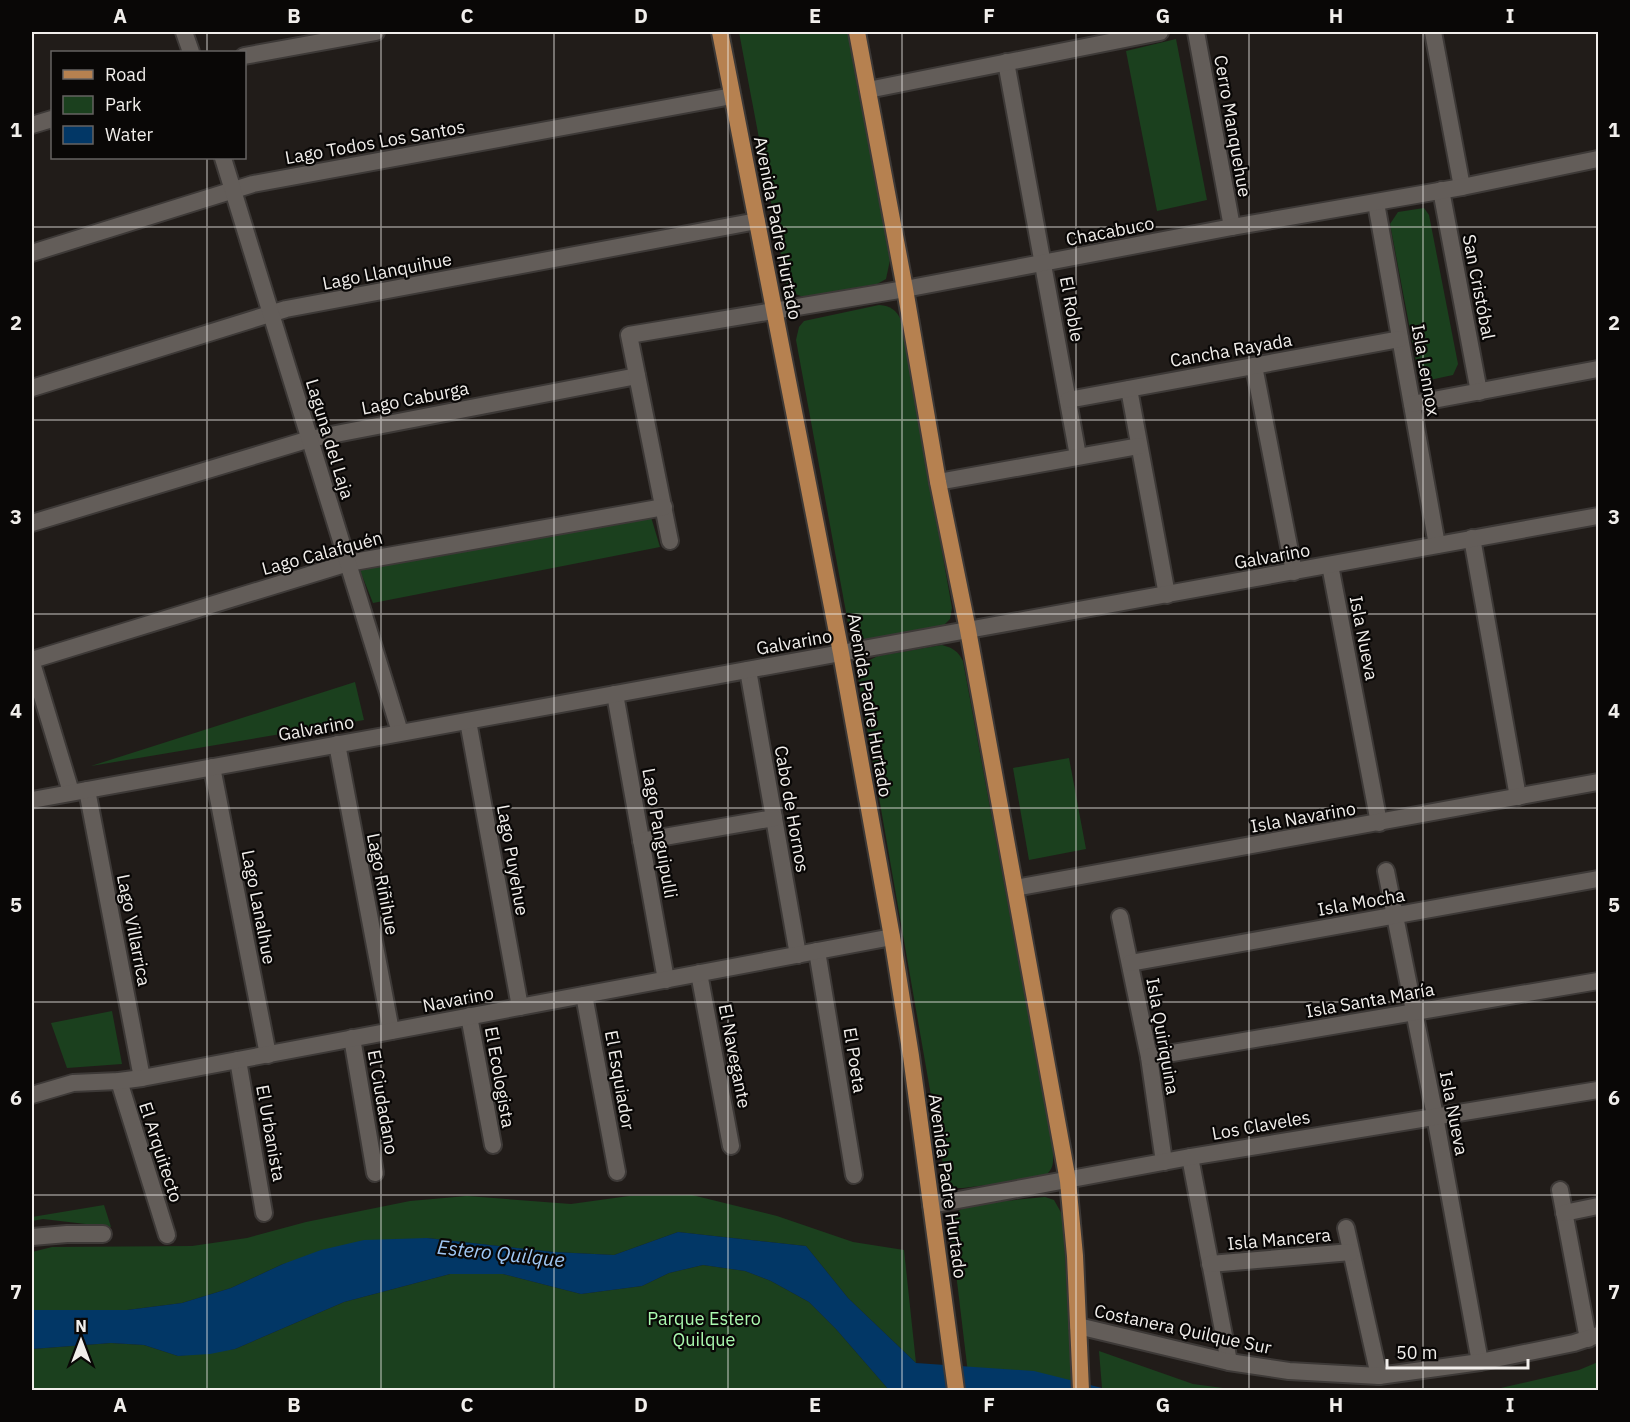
<svg xmlns="http://www.w3.org/2000/svg" width="1630" height="1422" font-family="'IBM Plex Sans',sans-serif">
  <style>
    .green { fill: #1b401e }
    .water { fill: #023766 }
    .lines { fill: none; stroke-linecap: round; stroke-linejoin: round }
    .minor-casing { stroke: #3d3937; stroke-width: 20 }
    .tertiary-casing { stroke: #3d3937; stroke-width: 20 }
    .secondary-casing { stroke: #3d3937; stroke-width: 20 }
    .primary-casing { stroke: #3d3937; stroke-width: 20 }
    .minor { stroke: #635d59; stroke-width: 16 }
    .tertiary { stroke: #635d59; stroke-width: 16 }
    .secondary { stroke: #635d59; stroke-width: 16 }
    .primary { stroke: #b68150; stroke-width: 16 }
    .grid { fill: none; stroke: #f1eeeb; stroke-width: 1.5; stroke-opacity: 0.55 }
    .labels { text-anchor: middle; dominant-baseline: central; stroke-width: 4.5; stroke-linejoin: round; paint-order: stroke }
    .street-label { font-size: 18px; fill: #f1eeeb; stroke: #090706 }
    .park-label { font-size: 18px; fill: #aaf9af; stroke: #090706 }
    .water-label { font-size: 20px; font-style: italic; fill: #a0c8f5; stroke: #090706 }
    .neatline { fill: none; stroke: #f1eeeb; stroke-width: 2 }
    .grid-label { font-size: 20px; text-anchor: middle; font-weight: bold; fill: #f1eeeb }
  </style>
  <rect width="100%" height="100%" fill="#211c19"/>
  <!-- green -->
  <g class="green">
    <path d="M739 32H849L890 260 886 279 877 284 804 297C794 294 790 292 786 282Z"/>
    <path d="M1176 39 1207 200 1157 211 1126 51Z"/>
    <path d="M1424 208 1429 215 1458 364 1453 375 1425 381 1419 377 1390 224 1398 212Z"/>
    <path d="M879 305C891 306 896 310 901 320L952 608 950 619 943 626 870 640C858 638 853 634 848 623L796 340 799 327 804 321Z"/>
    <path d="M651 517 660 547 373 603 359 568Z"/>
    <path d="M942 645C953 648 958 651 963 661L1053 1149C1053 1163 1055 1169 1042 1178L963 1188H954L945 1176 858 677C862 666 866 661 878 656Z"/>
    <path d="M355 682 364 720 91 766Z"/>
    <path d="M1069 758 1086 849 1029 860 1013 768Z"/>
    <path d="M112 1011 122 1064 67 1068 51 1023Z"/>
    <path d="M692 1195 777 1216 853 1242 904 1250 916 1363 848 1298 806 1246 678 1232 614 1255 554 1252 427 1238 283 1264 231 1288 182 1303 127 1310H32V1252L52 1247 192 1246 247 1238 306 1222 410 1201 467 1196 571 1204 629 1196Z"/>
    <path d="M1045 1197 1054 1200 1063 1216 1072 1390H970L951 1231C953 1216 958 1208 973 1204Z"/>
    <path d="M104 1205 111 1227 43 1219 32 1221V1217Z"/>
    <path d="M703 1265 745 1271 771 1281 809 1302 836 1329 889 1390H32V1349L111 1343 144 1345 178 1356 235 1349 344 1302 450 1274H503L581 1294 642 1286 669 1273Z"/>
    <path d="M1099 1351 1193 1384 1238 1390H1110L1102 1388Z"/>
    <path d="M1598 1362V1390H1492L1579 1370Z"/>
  </g>
  <!-- water -->
  <path class="water" d="M678 1232 806 1246 848 1298 916 1363 1034 1371 1110 1390H889L836 1329 809 1302 771 1281 745 1271 703 1265 669 1273 642 1286 581 1294 503 1274H450L344 1302 235 1349 210 1354 178 1356 144 1345 111 1343 32 1349V1310H127L182 1303 231 1288 283 1264 321 1250 364 1240 427 1238 554 1252 614 1255Z"/>
  <g class="lines">
    <defs>
      <g id="minor">
        <path d="M1196 32 1232 227"/>
        <path d="M1433 32 1462 187"/>
        <path d="M244 56 376 32"/>
        <path d="M1006 62 1078 456"/>
        <path d="M868 90 1160 32"/>
        <path d="M32 125 52 119"/>
        <path d="M1441 190 1479 392"/>
        <path d="M1376 203 1437 545"/>
        <path d="M32 253 253 184 732 96"/>
        <path d="M1254 366 1294 572"/>
        <path d="M32 388 286 309 757 221"/>
        <path d="M1129 389 1167 595"/>
        <path d="M1068 400 1400 339"/>
        <path d="M1412 404 1598 369"/>
        <path d="M938 482 1139 446"/>
        <path d="M32 523 310 439 637 376"/>
        <path d="M1472 538 1518 797"/>
        <path d="M670 541 629 335 905 289 1232 227 1462 187 1598 159"/>
        <path d="M1330 565 1379 823"/>
        <path d="M32 660 348 563 664 507"/>
        <path d="M32 663 71 792"/>
        <path d="M748 670 798 955"/>
        <path d="M615 694 666 980"/>
        <path d="M468 721 520 1007"/>
        <path d="M337 744 391 1031"/>
        <path d="M212 767 268 1055"/>
        <path d="M87 790 142 1078"/>
        <path d="M641 841 774 818"/>
        <path d="M1386 871 1435 1116 1480 1362"/>
        <path d="M1015 888 1598 782"/>
        <path d="M1120 917 1149 1057 1164 1162"/>
        <path d="M817 951 854 1175"/>
        <path d="M1130 963 1598 879"/>
        <path d="M699 973 731 1146"/>
        <path d="M584 995 617 1172"/>
        <path d="M469 1016 493 1145"/>
        <path d="M352 1038 375 1173"/>
        <path d="M1149 1057 1598 981"/>
        <path d="M238 1060 264 1213"/>
        <path d="M119 1081 167 1235"/>
        <path d="M32 1095 73 1083 119 1081 142 1078 892 937"/>
        <path d="M1190 1157 1229 1362"/>
        <path d="M1560 1190 1588 1339"/>
        <path d="M931 1205 1190 1157 1598 1090"/>
        <path d="M1564 1213 1598 1206"/>
        <path d="M1346 1228 1379 1376"/>
        <path d="M32 1237 67 1234H103"/>
        <path d="M1210 1264 1351 1252"/>
        <path d="M1078 1326 1229 1362 1289 1371 1379 1376 1480 1362 1574 1343 1598 1335"/>
      </g>
      <g id="tertiary">
        <path d="M184 32 191 52"/>
        <path d="M223 158 400 732"/>
        <path d="M32 800 841 653"/>
      </g>
      <path id="secondary" d="M841 653 1598 516"/>
      <g id="primary">
        <path d="M720 32 841 653 892 937 911 1056 956 1390"/>
        <path d="M857 32 905 289 938 482 968 630 1068 1181 1075 1256 1081 1390"/>
      </g>
    </defs>
    <!-- minor casing -->
    <use href="#minor" class="minor-casing"/>
    <!-- tertiary casing -->
    <use href="#tertiary" class="tertiary-casing"/>
    <!-- secondary casing -->
    <use href="#secondary" class="secondary-casing"/>
    <!-- primary casing -->
    <use href="#primary" class="primary-casing"/>
    <!-- minor -->
    <use href="#minor" class="minor"/>
    <!-- tertiary -->
    <use href="#tertiary" class="tertiary"/>
    <!-- secondary -->
    <use href="#secondary" class="secondary"/>
    <!-- primary -->
    <use href="#primary" class="primary"/>
  </g>
  <!-- grid -->
  <path class="grid" d="M207 32V52M381 32V1390M554 32V1390M728 32V1390M902 32V1390M1076 32V1390M1249 32V1390M1423 32V1390M207 158V1390M32 227H1598M32 420H1598M32 614H1598M32 808H1598M32 1002H1598M32 1195H1598"/>
  <g class="labels">
    <!-- street labels -->
    <g class="street-label">
      <text transform="translate(1233 126) rotate(80)">Cerro Manquehue</text>
      <text transform="translate(375 142) rotate(-10)">Lago Todos Los Santos</text>
      <text transform="translate(778 228) rotate(79)">Avenida Padre Hurtado</text>
      <text transform="translate(1110 231) rotate(-11)">Chacabuco</text>
      <text transform="translate(387 271) rotate(-11)">Lago Llanquihue</text>
      <text transform="translate(1479 287) rotate(79)">San Cristóbal</text>
      <text transform="translate(1072 309) rotate(80)">El Roble</text>
      <text transform="translate(1231 350) rotate(-10)">Cancha Rayada</text>
      <text transform="translate(1426 370) rotate(80)">Isla Lennox</text>
      <text transform="translate(415 398) rotate(-11)">Lago Caburga</text>
      <text transform="translate(330 439) rotate(73)">Laguna del Laja</text>
      <text transform="translate(322 553) rotate(-15)">Lago Calafquén</text>
      <text transform="translate(1272 556) rotate(-10)">Galvarino</text>
      <text transform="translate(1364 638) rotate(79)">Isla Nueva</text>
      <text transform="translate(794 642) rotate(-10)">Galvarino</text>
      <text transform="translate(870 705) rotate(80)">Avenida Padre Hurtado</text>
      <text transform="translate(316 728) rotate(-10)">Galvarino</text>
      <text transform="translate(792 809) rotate(80)">Cabo de Hornos</text>
      <text transform="translate(1303 817) rotate(-10)">Isla Navarino</text>
      <text transform="translate(660 833) rotate(80)">Lago Panguipulli</text>
      <text transform="translate(513 860) rotate(80)">Lago Puyehue</text>
      <text transform="translate(383 884) rotate(79)">Lago Riñihue</text>
      <text transform="translate(1361 902) rotate(-10)">Isla Mocha</text>
      <text transform="translate(259 907) rotate(79)">Lago Lanalhue</text>
      <text transform="translate(134 930) rotate(79)">Lago Villarrica</text>
      <text transform="translate(458 999) rotate(-11)">Navarino</text>
      <text transform="translate(1370 1000) rotate(-10)">Isla Santa María</text>
      <text transform="translate(1163 1036) rotate(80)">Isla Quiriquina</text>
      <text transform="translate(735 1056) rotate(79)">El Navegante</text>
      <text transform="translate(855 1060) rotate(81)">El Poeta</text>
      <text transform="translate(500 1077) rotate(80)">El Ecologista</text>
      <text transform="translate(620 1080) rotate(80)">El Esquiador</text>
      <text transform="translate(383 1102) rotate(80)">El Ciudadano</text>
      <text transform="translate(1454 1113) rotate(79)">Isla Nueva</text>
      <text transform="translate(1261 1125) rotate(-10)">Los Claveles</text>
      <text transform="translate(271 1133) rotate(80)">El Urbanista</text>
      <text transform="translate(161 1152) rotate(72)">El Arquitecto</text>
      <text transform="translate(948 1186) rotate(82)">Avenida Padre Hurtado</text>
      <text transform="translate(1279 1239) rotate(-5)">Isla Mancera</text>
      <text transform="translate(1183 1329) rotate(12)">Costanera Quilque Sur</text>
    </g>
    <!-- park labels -->
    <g class="park-label">
      <text x="704" y="1318">Parque Estero<tspan x="704" dy="21">Quilque</tspan></text>
    </g>
    <!-- water labels -->
    <g class="water-label">
      <text transform="translate(501 1253) rotate(6)">Estero Quilque</text>
    </g>
  </g>
  <!-- border -->
  <rect width="1630" height="1422" fill="none" stroke="#090706" stroke-width="66"/>
  <!-- legend -->
  <rect x="51" y="51" width="195" height="108" fill="#090706" stroke="#666362" stroke-width="1.5"/>
  <rect x="63" y="70" width="30" height="9" fill="#b68150" stroke="#666362" stroke-width="1.5"/>
  <text x="105" y="81" font-size="18" fill="#f1eeeb">Road</text>
  <rect x="63" y="96" width="30" height="18" fill="#1b401e" stroke="#666362" stroke-width="1.5"/>
  <text x="105" y="111" font-size="18" fill="#f1eeeb">Park</text>
  <rect x="63" y="126" width="30" height="18" fill="#023766" stroke="#666362" stroke-width="1.5"/>
  <text x="105" y="141" font-size="18" fill="#f1eeeb">Water</text>
  <!-- north arrow -->
  <g transform="translate(81 1341)" stroke="#090706" stroke-width="4.5" paint-order="stroke">
  <path d="M0-4.5L10 22L0 15L-10 22Z" fill="#f1eeeb"/>
  <text y="-9" font-size="16" font-weight="bold" text-anchor="middle" fill="#f1eeeb">N</text>
  </g>
  <!-- scale -->
  <path d="M1387 1359v9h141v-9" fill="none" stroke="#f1eeeb" stroke-width="3"/>
  <text x="1396" y="1359" font-size="18" fill="#f1eeeb" stroke="#090706" stroke-width="4.5" paint-order="stroke">50 m</text>
  <rect x="33" y="33" width="1564" height="1356" class="neatline"/>
  <g class="grid-label">
    <text x="120" y="23">A</text>
    <text x="294" y="23">B</text>
    <text x="467" y="23">C</text>
    <text x="641" y="23">D</text>
    <text x="815" y="23">E</text>
    <text x="989" y="23">F</text>
    <text x="1163" y="23">G</text>
    <text x="1336" y="23">H</text>
    <text x="1510" y="23">I</text>
    <text x="16" y="137">1</text>
    <text x="1614" y="137">1</text>
    <text x="16" y="330">2</text>
    <text x="1614" y="330">2</text>
    <text x="16" y="524">3</text>
    <text x="1614" y="524">3</text>
    <text x="16" y="718">4</text>
    <text x="1614" y="718">4</text>
    <text x="16" y="912">5</text>
    <text x="1614" y="912">5</text>
    <text x="16" y="1105">6</text>
    <text x="1614" y="1105">6</text>
    <text x="16" y="1299">7</text>
    <text x="1614" y="1299">7</text>
    <text x="120" y="1412">A</text>
    <text x="294" y="1412">B</text>
    <text x="467" y="1412">C</text>
    <text x="641" y="1412">D</text>
    <text x="815" y="1412">E</text>
    <text x="989" y="1412">F</text>
    <text x="1163" y="1412">G</text>
    <text x="1336" y="1412">H</text>
    <text x="1510" y="1412">I</text>
  </g>
</svg>
